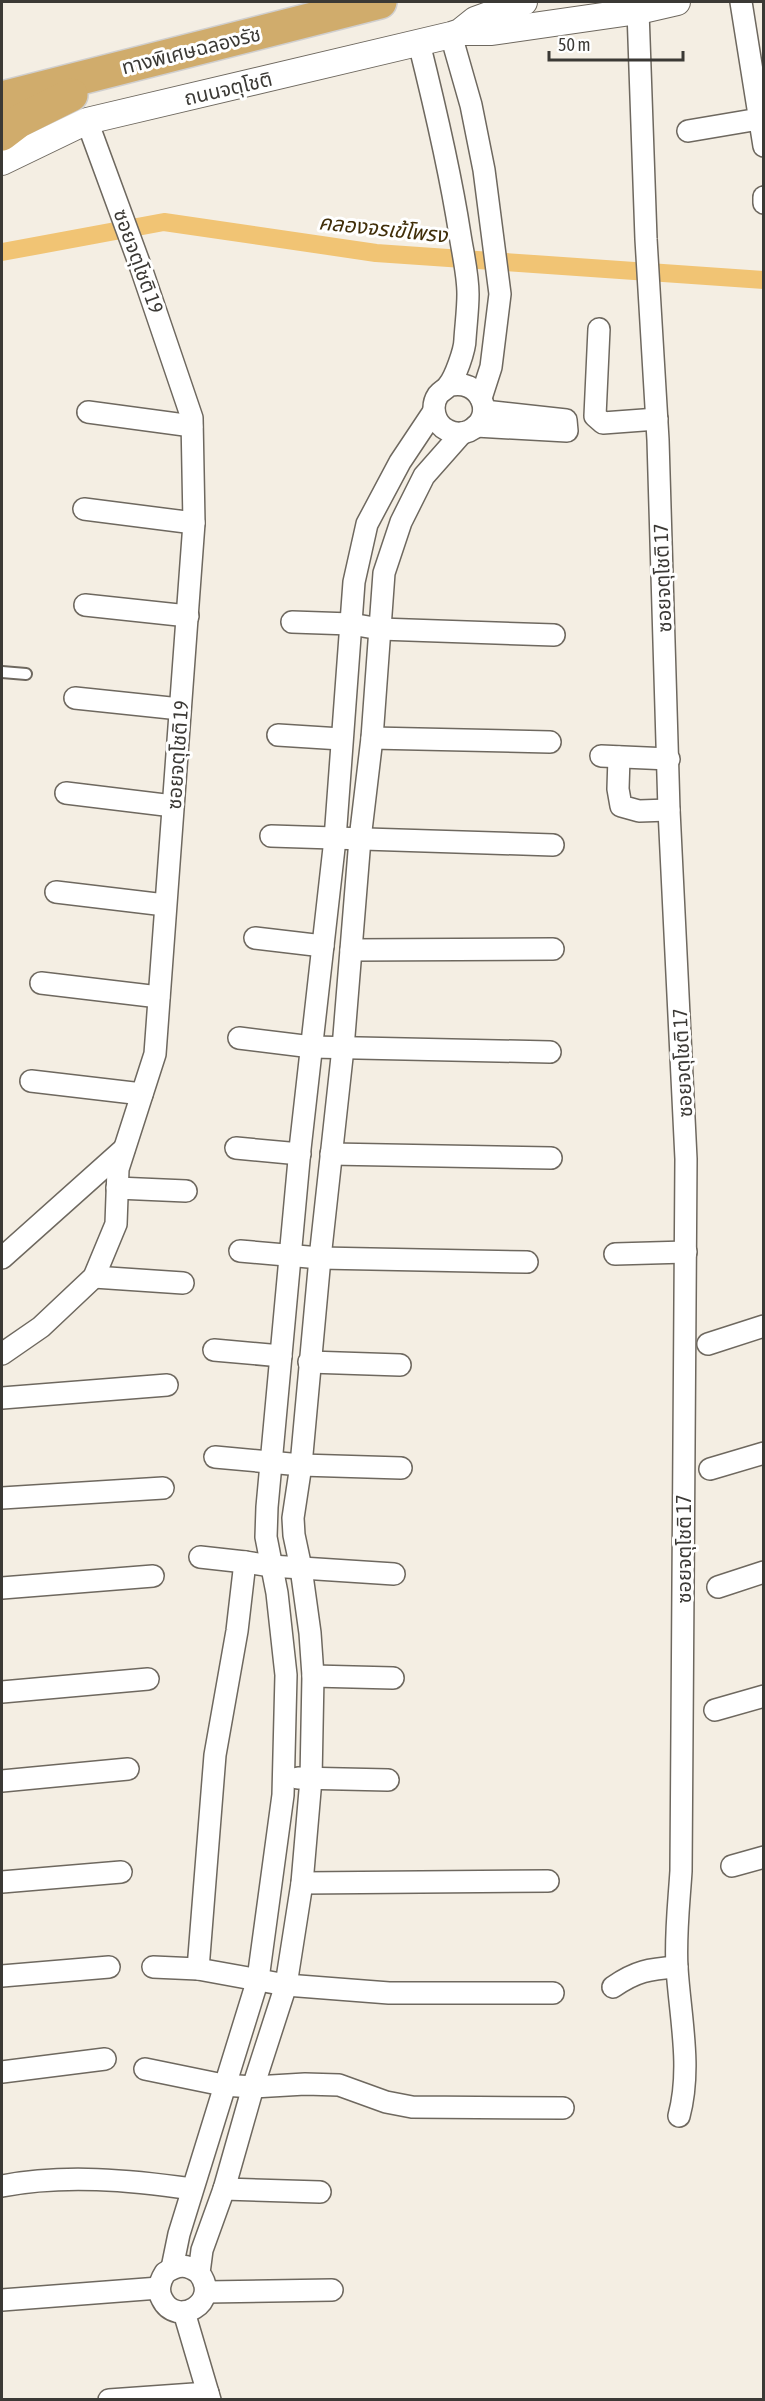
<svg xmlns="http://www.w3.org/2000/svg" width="765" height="2401" font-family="'Asap Condensed','Noto Sans Thai',sans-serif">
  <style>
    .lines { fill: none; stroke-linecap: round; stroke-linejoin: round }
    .canal { stroke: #f1c474; stroke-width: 18 }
    .service-casing { stroke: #6e685f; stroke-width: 14 }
    .minor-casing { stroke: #6e685f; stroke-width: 24 }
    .tertiary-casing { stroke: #6e685f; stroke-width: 28 }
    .motorway-casing { stroke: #d0cfcf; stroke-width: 36 }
    .service { stroke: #fff; stroke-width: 10 }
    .minor { stroke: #fff; stroke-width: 21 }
    .tertiary { stroke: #fff; stroke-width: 26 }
    .motorway { stroke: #d0ac6c; stroke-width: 33 }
    .labels { text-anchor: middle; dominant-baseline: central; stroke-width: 6; stroke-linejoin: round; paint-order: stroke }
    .street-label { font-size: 20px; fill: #3b3935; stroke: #fff }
    .water-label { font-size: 21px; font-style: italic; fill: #402e09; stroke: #fff }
  </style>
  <rect width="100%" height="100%" fill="#f4eee3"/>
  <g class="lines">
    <!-- canal -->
    <path class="canal" d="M2 252 164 222 376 253 764 280"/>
    <defs>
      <path id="service" d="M2 672 26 674"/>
      <g id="minor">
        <path d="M741 2 764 146"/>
        <path d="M638 11 646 239 658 440 669 810 686 1159 681 1871C679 1903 675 1936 677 1968 680 2016 692 2068 679 2116"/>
        <path d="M451 35 471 105 484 170 500 294 491 367 481 398"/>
        <path d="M419 43C435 107 450 170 460 235 463 254 468 275 468 294 468 309 466 324 465 339 465 350 455 378 448 386 445 390 441 391 438 395 430 407 435 424 447 430 454 434 462 434 469 431 498 417 480 376 448 386"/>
        <path d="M688 131 759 119"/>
        <path d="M764 197V203"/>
        <path d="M599 329 595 416 603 423 657 419"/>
        <path d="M88 412 192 426"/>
        <path d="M476 426 567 431 566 420 484 411"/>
        <path d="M84 509 194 523"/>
        <path d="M85 605 188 616"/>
        <path d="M292 622 351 624 380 629 554 635"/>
        <path d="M75 698 180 709"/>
        <path d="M278 735 341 739"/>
        <path d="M372 738 550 742"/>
        <path d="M601 756 669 759"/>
        <path d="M619 757 618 789 621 806 639 811 669 810"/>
        <path d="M66 793 173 806"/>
        <path d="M271 836 553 845"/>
        <path d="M56 892 165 905"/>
        <path d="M255 938 323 946"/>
        <path d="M351 950 553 949"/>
        <path d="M41 983 159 997"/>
        <path d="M239 1038 312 1047 550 1052"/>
        <path d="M31 1081 142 1094"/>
        <path d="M236 1148 300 1154"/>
        <path d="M331 1154 551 1158"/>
        <path d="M117 1188 186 1191"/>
        <path d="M240 1251 320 1258 527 1262"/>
        <path d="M615 1254 686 1252"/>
        <path d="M2 1258 124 1149"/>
        <path d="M94 1277 183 1283"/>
        <path d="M708 1344 764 1326"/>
        <path d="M214 1350 281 1356"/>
        <path d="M2 1354 41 1327 94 1277 116 1224 118 1169 155 1054 194 523 192 418 141 268 87 121"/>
        <path d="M309 1362 400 1365"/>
        <path d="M2 1398 167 1385"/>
        <path d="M215 1457 301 1465 401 1468"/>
        <path d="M710 1469 764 1453"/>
        <path d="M2 1498 163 1488"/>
        <path d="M200 1557 245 1562"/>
        <path d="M718 1587 764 1572"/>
        <path d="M2 1588 153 1576"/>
        <path d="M313 1676 393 1678"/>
        <path d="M2 1692 148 1679"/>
        <path d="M715 1710 764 1696"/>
        <path d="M298 1778 388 1780"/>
        <path d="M2 1781 128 1769"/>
        <path d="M732 1866 764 1857"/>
        <path d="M2 1882 121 1872"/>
        <path d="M302 1883 548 1881"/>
        <path d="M153 1967 198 1969 286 1985 389 1993H553"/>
        <path d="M198 1969 215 1755 237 1631 245 1562 271 1566 394 1574"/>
        <path d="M2 1976 109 1967"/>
        <path d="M613 1987C636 1971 649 1969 677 1967"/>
        <path d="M145 2069 223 2085 253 2087 305 2084 339 2085 386 2102 412 2107 563 2108"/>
        <path d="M2 2072 105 2059"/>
        <path d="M2 2186C64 2174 130 2180 192 2189"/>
        <path d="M224 2189 320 2192"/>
        <path d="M172 2268 179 2234 258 1979 283 1795 286 1675 277 1593 266 1537 267 1507 300 1149 335 839 354 582 367 524 400 462 434 411"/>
        <path d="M199 2273C187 2264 178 2264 165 2273 160 2281 157 2290 162 2299 176 2328 222 2303 199 2273L202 2250 224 2189 253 2087 286 1985 302 1883 311 1779 313 1676 310 1633 301 1568 294 1535 293 1518 301 1465 320 1258 343 1048 360 839 372 738 384 573 401 522 424 476 462 433"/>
        <path d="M206 2292 332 2290"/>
        <path d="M2 2300 159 2288"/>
        <path d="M184 2312 210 2400"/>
        <path d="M109 2400 208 2393"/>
      </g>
      <g id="tertiary">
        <path d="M461 32H492L638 11 677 2"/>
        <path d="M2 162 87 121 451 35 460 32 475 20 524 2"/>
      </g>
      <g id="motorway">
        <path d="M2 98 380 2"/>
        <path d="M2 134 19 121 71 95"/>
      </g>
    </defs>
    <!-- service casing -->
    <use href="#service" class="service-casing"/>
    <!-- minor casing -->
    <use href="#minor" class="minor-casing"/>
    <!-- tertiary casing -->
    <use href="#tertiary" class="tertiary-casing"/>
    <!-- motorway casing -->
    <use href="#motorway" class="motorway-casing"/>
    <!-- service -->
    <use href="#service" class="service"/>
    <!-- minor -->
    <use href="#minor" class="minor"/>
    <!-- tertiary -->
    <use href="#tertiary" class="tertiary"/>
    <!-- motorway -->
    <use href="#motorway" class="motorway"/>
  </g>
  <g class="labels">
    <!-- street labels -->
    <g class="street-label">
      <text transform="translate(191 50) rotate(-14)">ทางพิเศษฉลองรัช</text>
      <text transform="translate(228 88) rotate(-13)">ถนนจตุโชติ</text>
      <text transform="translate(139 261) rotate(70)">ซอยจตุโชติ 19</text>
      <text transform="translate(662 578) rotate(-92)">ซอยจตุโชติ 17</text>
      <text transform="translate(177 755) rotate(-86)">ซอยจตุโชติ 19</text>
      <text transform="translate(682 1063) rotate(-93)">ซอยจตุโชติ 17</text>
      <text transform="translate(683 1549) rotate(-90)">ซอยจตุโชติ 17</text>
    </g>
    <!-- water labels -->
    <g class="water-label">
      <text transform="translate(383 228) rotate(6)">คลองจรเข้โพรง</text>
    </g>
  </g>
  <!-- border -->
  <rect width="765" height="2401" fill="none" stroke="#3b3935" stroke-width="6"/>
  <!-- scale -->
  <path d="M549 51v9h134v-9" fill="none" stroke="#3b3935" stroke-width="3"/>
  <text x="558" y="51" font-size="18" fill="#3b3935" stroke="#ffffff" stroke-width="4.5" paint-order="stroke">50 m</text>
</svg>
